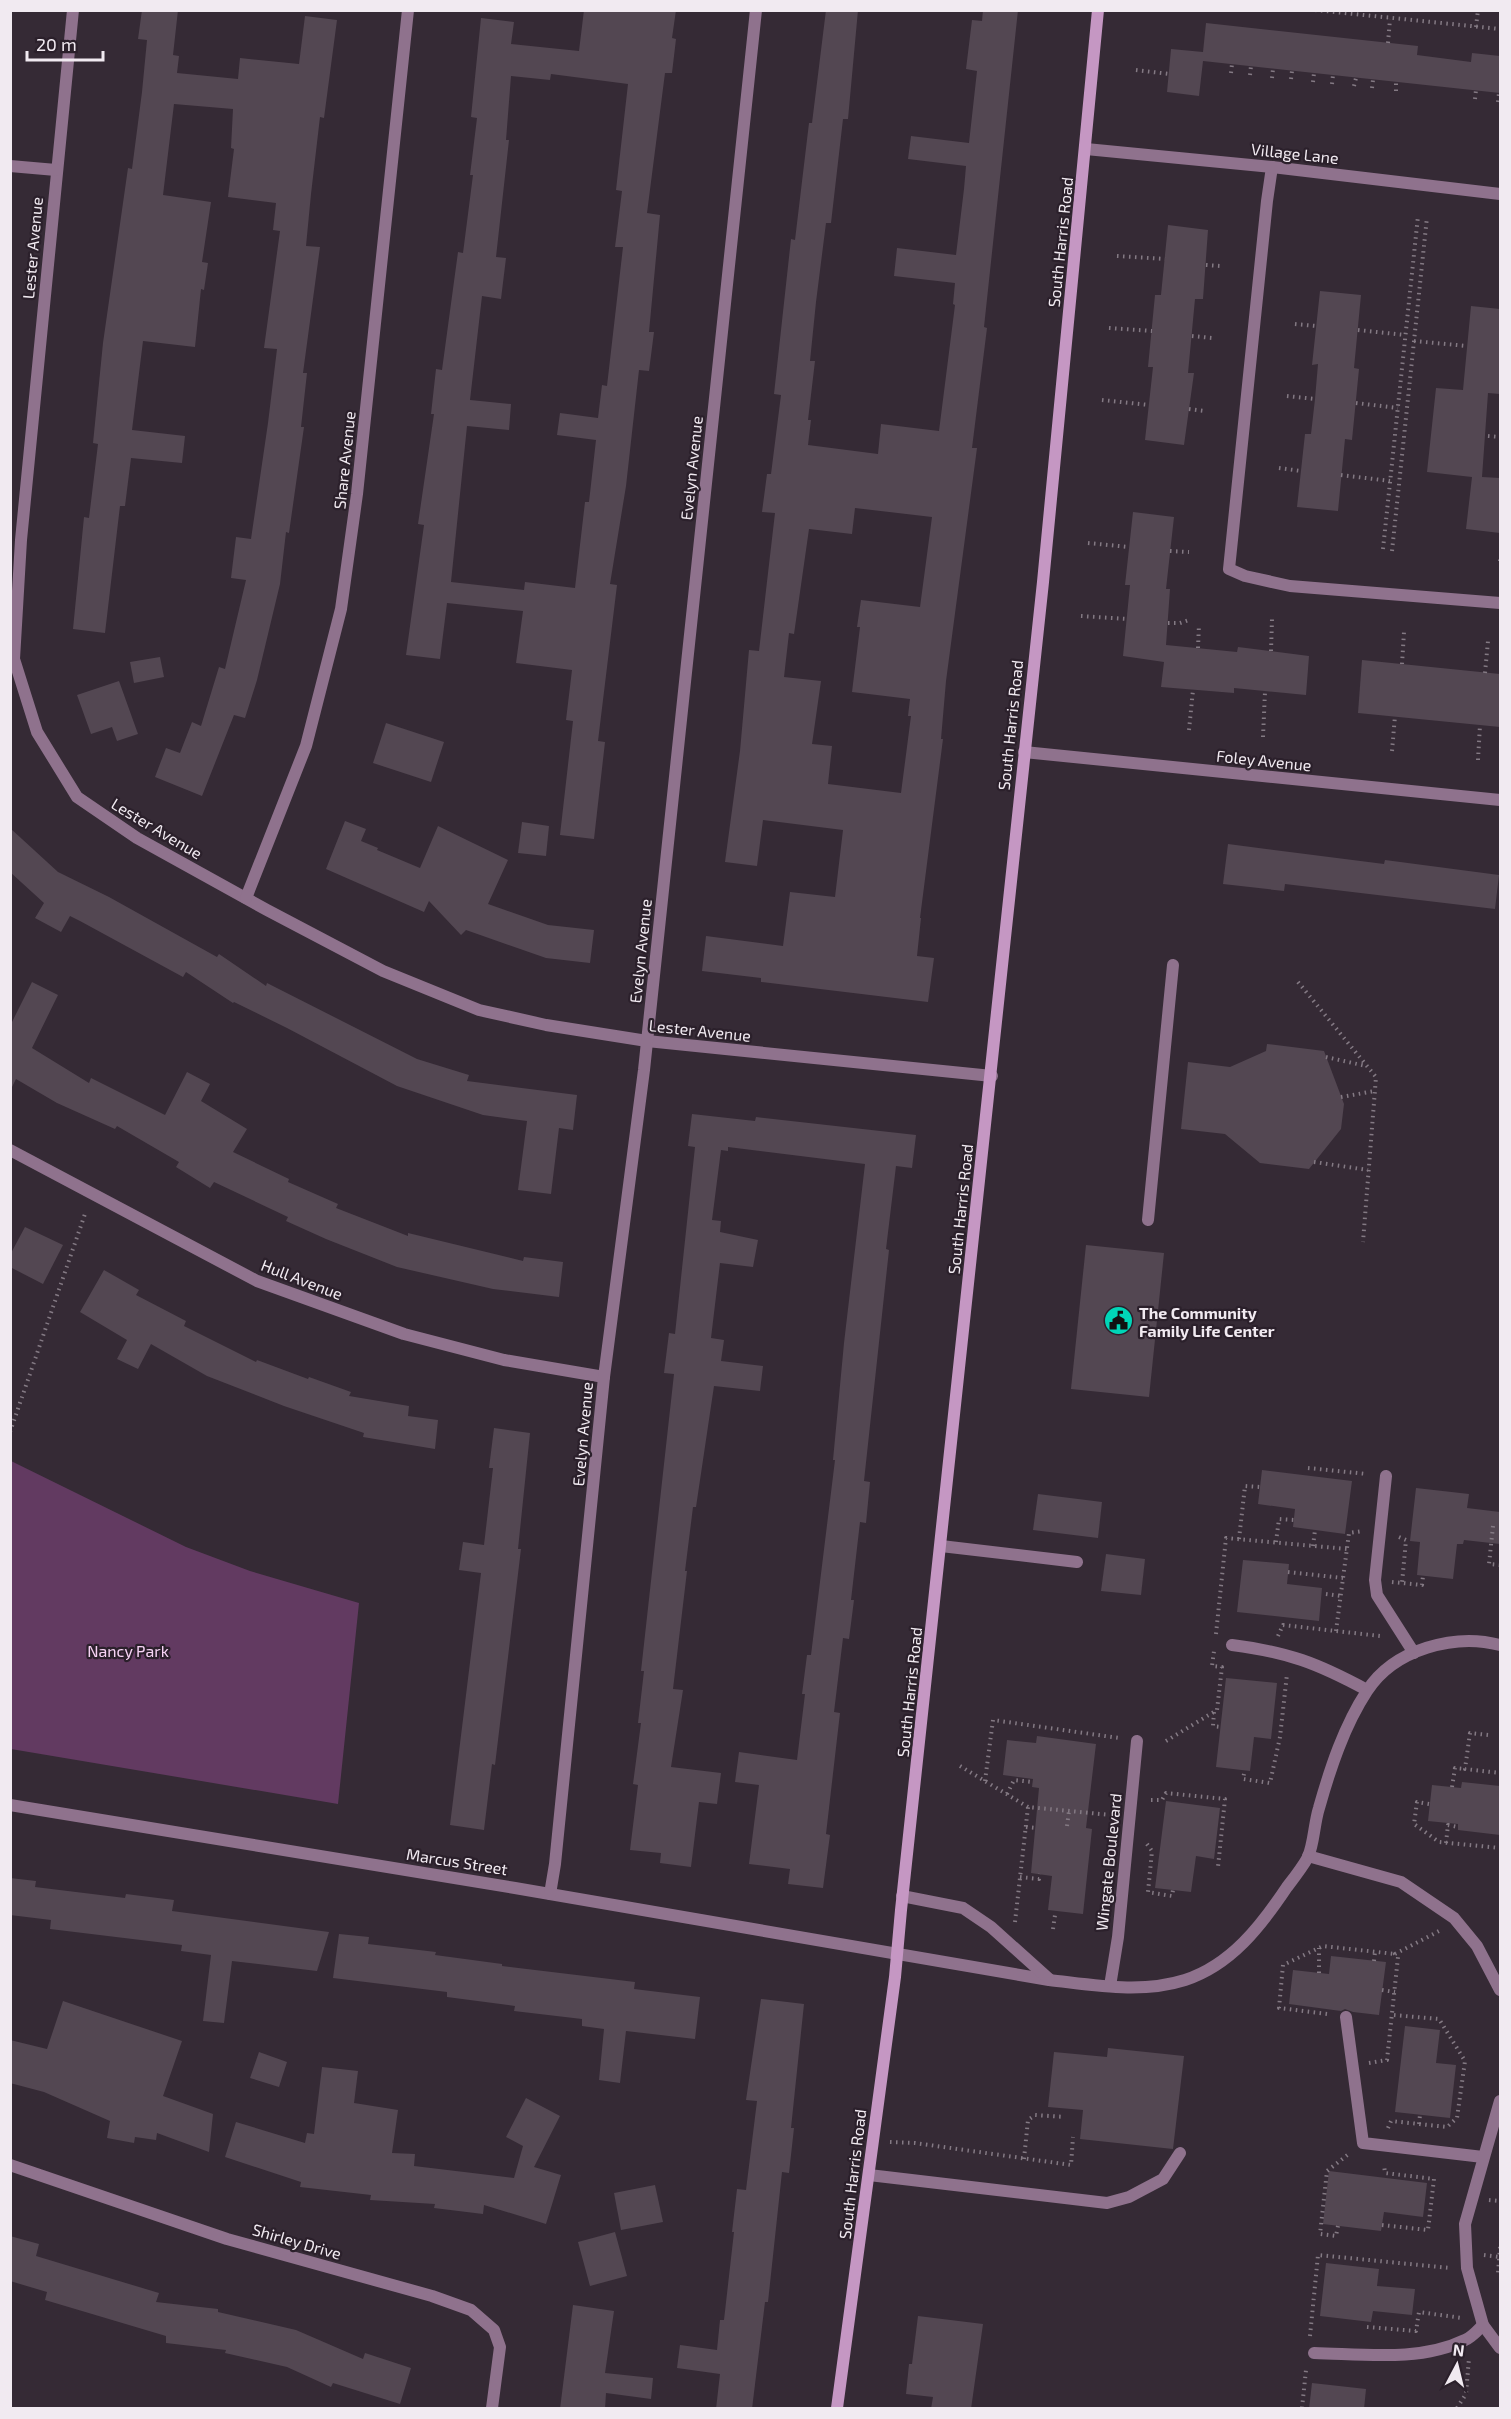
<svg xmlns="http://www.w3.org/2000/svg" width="1511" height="2419" font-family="'Exo 2',sans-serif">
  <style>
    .green { fill: #623a61 }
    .building { fill: #534752; fill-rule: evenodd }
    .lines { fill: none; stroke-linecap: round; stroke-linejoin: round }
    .path { stroke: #847a84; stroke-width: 4; stroke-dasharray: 1.5 4.5; stroke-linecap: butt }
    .lane { stroke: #8f728d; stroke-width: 12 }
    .street { stroke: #8f728d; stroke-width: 12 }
    .secondary { stroke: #c597c3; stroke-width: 12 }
    .labels { text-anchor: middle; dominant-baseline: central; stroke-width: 4.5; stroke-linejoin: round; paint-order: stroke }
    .street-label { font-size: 16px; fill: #f1eaf1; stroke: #2b202b }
    .poi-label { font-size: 16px; font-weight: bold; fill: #f1eaf1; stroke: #2b202b; text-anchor: start }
    .park-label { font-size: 16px; fill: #f7d3f5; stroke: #2b202b }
  </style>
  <rect width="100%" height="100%" fill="#352a35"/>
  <!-- green -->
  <path class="green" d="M11 1461 186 1547 250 1571 359 1603 338 1804 11 1749Z"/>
  <!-- building -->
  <g class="building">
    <path d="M142 10H178L173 55 179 56 177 73 238 79 240 58 299 64 305 16 337 20 324 118 320 117 311 194 306 246 320 247 303 373H307L301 427H304L289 533 286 532 280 584 257 680 245 718 234 715 202 796 155 777 166 748 180 753 192 722 201 726 219 667 225 669 246 580 231 578 236 537 251 539 268 423 277 349 264 348 280 231 273 230 276 203 228 197 234 149 231 148 233 109 174 104 163 195 211 202 202 262 208 263 204 290 201 289 195 347 143 341 132 430 185 436 182 463 131 458 125 506H120L105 633 73 629 84 517 89 518 98 444 93 443 103 343 128 168 132 169 142 92 147 40 138 39Z"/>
    <path d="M584 10H676L672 38 676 39 672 73H665L647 213 660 215 649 332H654L649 371 639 370 626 486 610 584 617 585 598 741 605 742 594 839 560 835 573 721 566 720 572 670 516 663 523 611 447 603 440 659 406 655 424 525 418 524 434 414H431L436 369 442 370 458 252 463 253 473 175H470L477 118 471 117 481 18 514 22 511 44 579 51ZM551 74 628 84 616 190 622 191 615 247H623L607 386 602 385 598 418 560 413 557 435 596 440 589 502H585L575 588 525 582 524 590 451 582 467 426 509 430 511 404 470 400 482 296 501 299 506 258 496 257 509 140H506L511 76 550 80Z"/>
    <path d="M826 10H858L848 119H843L831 223H826L816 302 810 361H815L808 420H811L808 445 878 454 881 424 939 431 955 305 953 304 955 283 894 276 897 248 956 255 964 189 966 166 908 159 911 136 969 143 977 71 966 69 972 20 982 21 983 10H1018L984 327 987 328 972 448H977L946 681 941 739H943L920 918H921L917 956 934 958 928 1002 761 982V978L702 971 706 936 783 946 790 892 835 897 843 830 763 820 757 866 725 862 740 751 749 650 759 651 768 573 775 513 762 512 767 474H771L781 395 774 394 791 239 795 240 809 123H812ZM855 508 932 517 920 607 861 600 857 627H860L852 692 910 699 908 716H911L901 793 828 784 832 746 812 744 821 681 784 677 789 633 794 634 809 529 852 534Z"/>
    <path d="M1206 23 1418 46 1417 55 1471 62 1472 53 1500 56V93L1203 61 1199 96 1167 92 1171 49 1203 52Z"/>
    <path d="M1168 225 1208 230 1203 299H1195L1188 373H1194L1184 445 1145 440 1153 367H1148L1155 295H1161Z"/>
    <path d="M1320 291 1361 295 1354 368 1359 369 1352 440 1345 439 1338 511 1297 507 1305 434H1311L1315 399 1318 364 1312 365Z"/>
    <path d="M1471 306 1500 309V394L1488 393 1482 477 1500 478V533L1466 529 1472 477 1427 472 1436 388 1463 390Z"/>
    <path d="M1133 512 1174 517 1166 589H1170L1166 645 1237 652 1238 647 1309 656 1306 695 1234 688V693L1161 687 1164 662 1123 656 1130 585H1125Z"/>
    <path d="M160 657 164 677 134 683 130 662Z"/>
    <path d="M1362 660 1500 674V727L1358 713Z"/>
    <path d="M119 681 138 734 117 741 112 727 91 734 77 695Z"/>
    <path d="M386 723 444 742 431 782 373 763Z"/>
    <path d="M345 821 366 829 361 841 378 848 377 850 420 868 438 826 508 860 488 904 548 925 594 930 590 963 546 958 466 930 461 935 429 901 424 912 326 869Z"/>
    <path d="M522 822 549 826 546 856 518 853Z"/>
    <path d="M10 828 58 872 109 897 217 957 219 954 266 986 267 983 417 1059 469 1075 467 1081 577 1095 573 1130 559 1128 551 1194 518 1190 527 1121 483 1115 397 1086 287 1028 234 1002 233 1003 186 972 183 977 80 921 70 916 61 932 35 918 44 903 10 872Z"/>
    <path d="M1228 844 1384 864 1385 860 1499 875 1495 909 1285 884 1284 891 1223 884Z"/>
    <path d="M32 982 58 995 32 1048 89 1083 91 1078 165 1115 187 1072 210 1084 201 1101 247 1129 233 1152 289 1179 288 1182 338 1204 336 1208 408 1236V1233L523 1261 524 1257 563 1262 559 1297 493 1289 397 1267 326 1239 286 1221 288 1217 214 1182 210 1188 176 1167 179 1162 117 1126 115 1129 57 1103 16 1079 10 1091V1026Z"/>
    <path d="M1267 1044 1324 1051 1344 1104 1341 1129 1309 1169 1260 1163 1225 1134 1181 1129 1188 1062 1230 1067 1266 1051Z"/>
    <path d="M692 1114 755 1121 756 1117 916 1135 912 1168 896 1166 886 1249 889 1250 864 1481 870 1482 866 1523 860 1522 851 1600H854L849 1639 843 1638 834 1712 840 1713 826 1834 830 1835 823 1888 788 1884 790 1869 749 1864 759 1785 735 1782 739 1752 797 1760 805 1694H802L807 1655H811L835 1460H833L844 1343 865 1164 728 1147V1151L721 1150 712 1220 721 1221 720 1232 758 1240 753 1267 720 1263 711 1338 724 1340 721 1361 763 1366 760 1391 714 1386 696 1507H693L685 1571H687L673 1689 683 1690 671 1767 721 1773 717 1804 699 1802 691 1867 660 1863 661 1853 630 1850 638 1785 633 1784 641 1723H638L644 1671H641L674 1374 664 1373 669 1333 675 1334 695 1147 688 1146Z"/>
    <path d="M25 1227 63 1245 43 1284 10 1267V1255Z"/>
    <path d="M1086 1245 1164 1253 1149 1397 1071 1389Z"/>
    <path d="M104 1270 139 1290 136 1295 186 1321 184 1326 256 1362 257 1360 308 1379 309 1377 351 1392 349 1396 409 1406 408 1416 438 1420 435 1449 363 1437 364 1433 284 1406 207 1376 151 1344 138 1369 117 1359 127 1340 80 1312Z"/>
    <path d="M494 1428 530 1433 518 1549H521L495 1765 492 1764 484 1830 450 1825 481 1573 459 1570 463 1542 484 1545 493 1468H489Z"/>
    <path d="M1262 1470 1352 1481 1345 1534 1293 1527 1295 1509 1258 1504Z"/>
    <path d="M1416 1488 1469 1494 1467 1508 1500 1512V1544L1464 1540 1463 1544H1457L1453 1579 1417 1575 1420 1542 1410 1541Z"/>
    <path d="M1038 1494 1102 1502 1098 1538 1033 1530Z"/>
    <path d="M1106 1554 1145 1559 1141 1595 1101 1591Z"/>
    <path d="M1243 1560 1289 1564 1287 1584 1322 1588 1319 1621 1237 1612Z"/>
    <path d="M1226 1678 1277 1683 1271 1739 1254 1737 1250 1771 1216 1767Z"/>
    <path d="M1037 1736 1096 1744 1086 1828 1092 1829 1083 1914 1048 1910 1052 1876 1031 1873 1039 1788 1032 1787 1033 1779 1003 1775 1007 1740 1036 1743Z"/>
    <path d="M1462 1782 1500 1786V1835L1458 1830V1824L1428 1821 1432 1785 1461 1788Z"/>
    <path d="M1166 1801 1220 1808 1214 1859 1196 1856 1191 1892 1155 1888Z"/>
    <path d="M10 1878 36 1881 35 1887 125 1898 126 1894 174 1900 172 1911 329 1932 317 1971 232 1961 224 2023 203 2021 211 1955 181 1951 182 1945 50 1929 51 1920 10 1915Z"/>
    <path d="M339 1934 369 1937 368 1944 436 1952 435 1955 502 1964V1966L635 1982 634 1989 700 1997 695 2039 626 2031 620 2083 599 2080 604 2029 582 2026V2019L514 2011 515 2006 447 1997V1992L333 1978Z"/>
    <path d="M1331 1956 1386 1962 1379 2015 1353 2012 1345 2009 1341 2011 1289 2004 1293 1970 1329 1974Z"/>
    <path d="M761 1999 804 2004 791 2128H794L789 2173 782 2172 768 2302H765L752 2409H716L720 2374 677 2368 680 2345 717 2350 720 2320H724L734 2232H732L737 2189 746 2190 757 2101 746 2100Z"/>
    <path d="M63 2001 182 2041 163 2096 213 2114 209 2152 157 2133 156 2140 135 2137 134 2143 107 2138 110 2121 44 2092 10 2083V2040L47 2049Z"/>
    <path d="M1405 2026 1440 2030 1436 2063 1456 2065 1450 2118 1395 2112Z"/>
    <path d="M1108 2048 1184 2056 1173 2149 1080 2139 1083 2110 1048 2107 1054 2052 1107 2057Z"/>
    <path d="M259 2052 287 2062 279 2087 250 2078Z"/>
    <path d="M322 2067 358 2071 354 2103 398 2110 392 2153 415 2154 414 2166 514 2178 523 2146 506 2137 526 2098 560 2116 534 2167 561 2175 546 2224 484 2205 483 2214 434 2208 435 2204 370 2200 371 2195 300 2187 301 2182 225 2157 236 2122 305 2143 307 2133 314 2134Z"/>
    <path d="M1329 2171 1427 2183 1423 2217 1384 2212 1381 2231 1323 2224Z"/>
    <path d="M655 2185 663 2222 621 2230 614 2193Z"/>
    <path d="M615 2232 627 2276 590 2286 578 2242Z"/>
    <path d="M10 2236 39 2244 36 2256 159 2293 156 2302 218 2309V2312L296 2330 363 2359 365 2353 411 2368 400 2404 333 2383 331 2387 287 2367 225 2353 226 2350 166 2343V2336L45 2300 47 2292 10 2281Z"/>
    <path d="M1326 2263 1379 2269 1377 2286 1415 2289 1412 2315 1373 2311 1371 2322 1320 2316Z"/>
    <path d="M573 2305 614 2311 605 2373 653 2378 651 2399 606 2393 605 2409H560Z"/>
    <path d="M918 2316 983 2324 971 2409H931L933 2397 906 2394 909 2364H912Z"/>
    <path d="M1312 2383 1366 2389 1364 2409H1309Z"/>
  </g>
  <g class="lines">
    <!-- path -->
    <g class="path">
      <path d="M1315 10 1500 29"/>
      <path d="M1476 27 1478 10"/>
      <path d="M1388 43 1390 19"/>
      <path d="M1136 70 1169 74"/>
      <path d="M1231 73 1232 64"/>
      <path d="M1250 75 1251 66"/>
      <path d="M1272 78 1273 69"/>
      <path d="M1291 79 1292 71"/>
      <path d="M1313 82 1314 73"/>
      <path d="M1332 84 1333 75"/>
      <path d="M1354 86 1356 78"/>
      <path d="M1372 88 1373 80"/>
      <path d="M1396 91V82"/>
      <path d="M1475 99 1476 90"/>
      <path d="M1498 102 1499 93"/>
      <path d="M1117 256 1165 259"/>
      <path d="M1206 265 1220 266"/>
      <path d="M1295 324 1316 326"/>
      <path d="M1109 328 1152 331"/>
      <path d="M1358 330 1405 335"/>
      <path d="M1192 336 1212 338"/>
      <path d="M1414 341 1467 346"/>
      <path d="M1287 396 1315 399"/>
      <path d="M1102 400 1149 405"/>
      <path d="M1356 403 1398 408"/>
      <path d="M1189 409 1204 411"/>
      <path d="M1488 436 1500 437"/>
      <path d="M1279 468 1301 471"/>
      <path d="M1341 475 1390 481"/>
      <path d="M1088 543 1129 547"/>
      <path d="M1383 549 1418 216"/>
      <path d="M1170 551 1189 552"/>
      <path d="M1392 551 1427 217"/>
      <path d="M1500 561V557"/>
      <path d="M1081 616 1127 619"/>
      <path d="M1168 623H1180L1189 620"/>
      <path d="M1198 648 1199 624"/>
      <path d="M1271 651 1272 619"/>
      <path d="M1402 664 1404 632"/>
      <path d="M1485 673 1488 641"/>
      <path d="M1189 730 1193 690"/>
      <path d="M1263 737 1265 692"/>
      <path d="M1392 751 1395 716"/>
      <path d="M1478 760 1480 725"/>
      <path d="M1298 982 1376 1077 1363 1242"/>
      <path d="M1326 1057 1366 1066"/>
      <path d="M1341 1097 1375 1091"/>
      <path d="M1314 1162 1368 1170"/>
      <path d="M10 1432 86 1211"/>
      <path d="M1308 1468 1367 1474"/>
      <path d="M1493 1526 1489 1564 1500 1565"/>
      <path d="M1399 1537 1406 1540 1402 1583"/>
      <path d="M1239 1539 1245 1486 1260 1487"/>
      <path d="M1276 1542 1279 1519 1294 1520"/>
      <path d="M1313 1546 1315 1530"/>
      <path d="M1288 1572 1343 1578"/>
      <path d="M1392 1582 1422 1585 1423 1576"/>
      <path d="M1326 1594 1341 1596"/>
      <path d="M1336 1631 1349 1533 1363 1531"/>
      <path d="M1216 1634 1226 1538 1347 1549"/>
      <path d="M1278 1636 1283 1625 1380 1636"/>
      <path d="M1214 1712 1213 1726 1221 1727"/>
      <path d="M1488 1735 1470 1733 1465 1769 1500 1773"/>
      <path d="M1166 1741 1217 1710 1222 1667 1212 1666 1214 1651"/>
      <path d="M960 1766 1028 1807"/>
      <path d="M1244 1774 1243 1779 1270 1783 1280 1737 1287 1674"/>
      <path d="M985 1781 993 1720 1119 1738"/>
      <path d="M1452 1787 1455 1768 1465 1769"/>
      <path d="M1007 1794 1014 1780 1032 1782"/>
      <path d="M1151 1800H1162L1166 1793 1225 1799 1218 1867"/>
      <path d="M1429 1804 1417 1802 1414 1824 1439 1842 1500 1848"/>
      <path d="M1067 1826 1069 1811"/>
      <path d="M1026 1827 1036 1828"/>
      <path d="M1446 1843 1448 1825 1458 1827"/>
      <path d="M1147 1844 1152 1851 1148 1892 1172 1896 1173 1890"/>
      <path d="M1020 1877 1039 1879 1040 1874"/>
      <path d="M1015 1922 1028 1807 1111 1815"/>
      <path d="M1053 1929 1055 1915"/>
      <path d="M1374 1961 1375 1952"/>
      <path d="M1319 1973V1948"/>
      <path d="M1382 1990 1395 1992"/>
      <path d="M1327 2014 1279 2008 1283 1965 1323 1946 1395 1954"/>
      <path d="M1369 2063 1387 2060 1398 1957 1395 1954 1441 1930"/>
      <path d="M1419 2124 1420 2115"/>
      <path d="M1388 2128 1391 2121 1447 2127 1457 2118 1465 2061 1439 2019 1393 2015"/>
      <path d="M890 2142 915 2143 1071 2165 1073 2137"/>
      <path d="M1024 2159 1028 2120 1035 2115 1065 2117"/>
      <path d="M1489 2200 1500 2201"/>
      <path d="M1382 2225 1428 2230 1434 2179 1385 2173 1384 2165"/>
      <path d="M1338 2226 1336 2236 1320 2234 1327 2171 1350 2153"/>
      <path d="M1500 2247 1498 2273H1500"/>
      <path d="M1484 2255 1500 2257"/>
      <path d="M1367 2327 1416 2331 1419 2312 1462 2318"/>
      <path d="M1310 2336 1318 2255 1450 2268"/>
      <path d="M1302 2408 1306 2370"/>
      <path d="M1457 2408 1466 2394 1469 2358"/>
    </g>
    <!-- lane -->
    <g class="lane">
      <path d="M1272 167 1267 201 1229 569 1245 576 1290 586 1500 603"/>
      <path d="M1148 1220 1173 965"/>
      <path d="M1386 1476 1375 1580 1377 1595 1414 1653"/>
      <path d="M941 1546 1077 1562"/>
      <path d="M1232 1645C1288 1652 1317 1663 1367 1690"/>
      <path d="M1110 1986 1118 1937 1137 1741"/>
      <path d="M1346 2017 1363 2143 1483 2157"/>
      <path d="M869 2175 1107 2203 1129 2197 1163 2179 1180 2153"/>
      <path d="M1314 2353C1363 2354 1420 2362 1465 2340 1472 2337 1478 2330 1483 2325"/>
    </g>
    <!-- street -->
    <g class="street">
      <path d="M73 10 21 540 14 659 37 732 77 797 137 838 267 910 383 971 479 1010 546 1025 647 1041 992 1076"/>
      <path d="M1086 149 1272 167 1500 194"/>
      <path d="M10 166 56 170"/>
      <path d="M1024 752 1500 800"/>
      <path d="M246 898 306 746 341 609 357 494 408 10"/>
      <path d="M10 1150 257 1281 404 1334 504 1360 604 1377"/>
      <path d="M10 1805 515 1888 1049 1980C1094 1985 1141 1994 1185 1980 1231 1965 1261 1926 1287 1887 1294 1878 1302 1868 1308 1857 1314 1843 1314 1824 1319 1808 1330 1769 1344 1726 1367 1691 1394 1649 1455 1633 1500 1645"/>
      <path d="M1308 1856 1401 1882 1454 1918 1477 1946 1500 1990"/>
      <path d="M550 1894 555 1864 604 1377 644 1070 756 10"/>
      <path d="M902 1896 963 1908 991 1927 1049 1979"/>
      <path d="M1500 2101 1465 2224 1467 2268 1483 2325 1500 2348"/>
      <path d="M10 2165 227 2239 432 2296 471 2310 494 2330 500 2347 492 2408"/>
    </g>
    <!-- secondary -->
    <path class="secondary" d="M837 2408 895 1977 901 1910 1043 582 1098 10"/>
  </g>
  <!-- icons -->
  <defs>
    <symbol id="civic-disc" viewBox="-11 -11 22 22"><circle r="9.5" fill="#00d5b7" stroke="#2b202b"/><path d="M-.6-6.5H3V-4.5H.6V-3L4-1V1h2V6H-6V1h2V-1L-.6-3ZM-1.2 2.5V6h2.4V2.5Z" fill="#111"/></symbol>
  </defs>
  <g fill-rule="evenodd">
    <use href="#civic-disc" x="1102" y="1304" width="33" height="33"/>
  </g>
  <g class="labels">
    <!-- street labels -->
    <g class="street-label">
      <text transform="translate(1295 153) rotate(6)">Village Lane</text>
      <text transform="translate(1060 242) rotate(-84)">South Harris Road</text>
      <text transform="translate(32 248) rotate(-85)">Lester Avenue</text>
      <text transform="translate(344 460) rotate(-84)">Share Avenue</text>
      <text transform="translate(691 468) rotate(-84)">Evelyn Avenue</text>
      <text transform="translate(1010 725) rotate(-84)">South Harris Road</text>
      <text transform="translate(1264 760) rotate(6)">Foley Avenue</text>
      <text transform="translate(157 828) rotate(31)">Lester Avenue</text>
      <text transform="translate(640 951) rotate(-84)">Evelyn Avenue</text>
      <text transform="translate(700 1030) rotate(6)">Lester Avenue</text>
      <text transform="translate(960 1209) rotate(-84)">South Harris Road</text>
      <text transform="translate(302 1279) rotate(21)">Hull Avenue</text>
      <text transform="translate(582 1434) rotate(-85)">Evelyn Avenue</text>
      <text transform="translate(909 1692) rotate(-84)">South Harris Road</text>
      <text transform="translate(457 1861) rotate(9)">Marcus Street</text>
      <text transform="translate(1108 1862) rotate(-84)">Wingate Boulevard</text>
      <text transform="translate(852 2174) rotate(-83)">South Harris Road</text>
      <text transform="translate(297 2241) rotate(16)">Shirley Drive</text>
    </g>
    <!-- poi labels -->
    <g class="poi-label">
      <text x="1139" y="1312">The Community<tspan x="1139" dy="18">Family Life Center</tspan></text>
    </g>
    <!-- park labels -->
    <g class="park-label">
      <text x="128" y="1650">Nancy Park</text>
    </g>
  </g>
  <!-- border -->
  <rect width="1511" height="2419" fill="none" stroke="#f1eaf1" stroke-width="24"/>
  <!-- north arrow -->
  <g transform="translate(1457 2365) rotate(7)" stroke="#2b202b" stroke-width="4.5" paint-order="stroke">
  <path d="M0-4.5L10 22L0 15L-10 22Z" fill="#f1eaf1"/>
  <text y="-9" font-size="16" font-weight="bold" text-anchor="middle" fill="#f1eaf1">N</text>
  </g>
  <!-- scale -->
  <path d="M27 51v9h76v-9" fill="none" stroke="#f1eaf1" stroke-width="3"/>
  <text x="36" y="51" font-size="18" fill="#f1eaf1" stroke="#2b202b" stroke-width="4.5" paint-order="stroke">20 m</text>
</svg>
